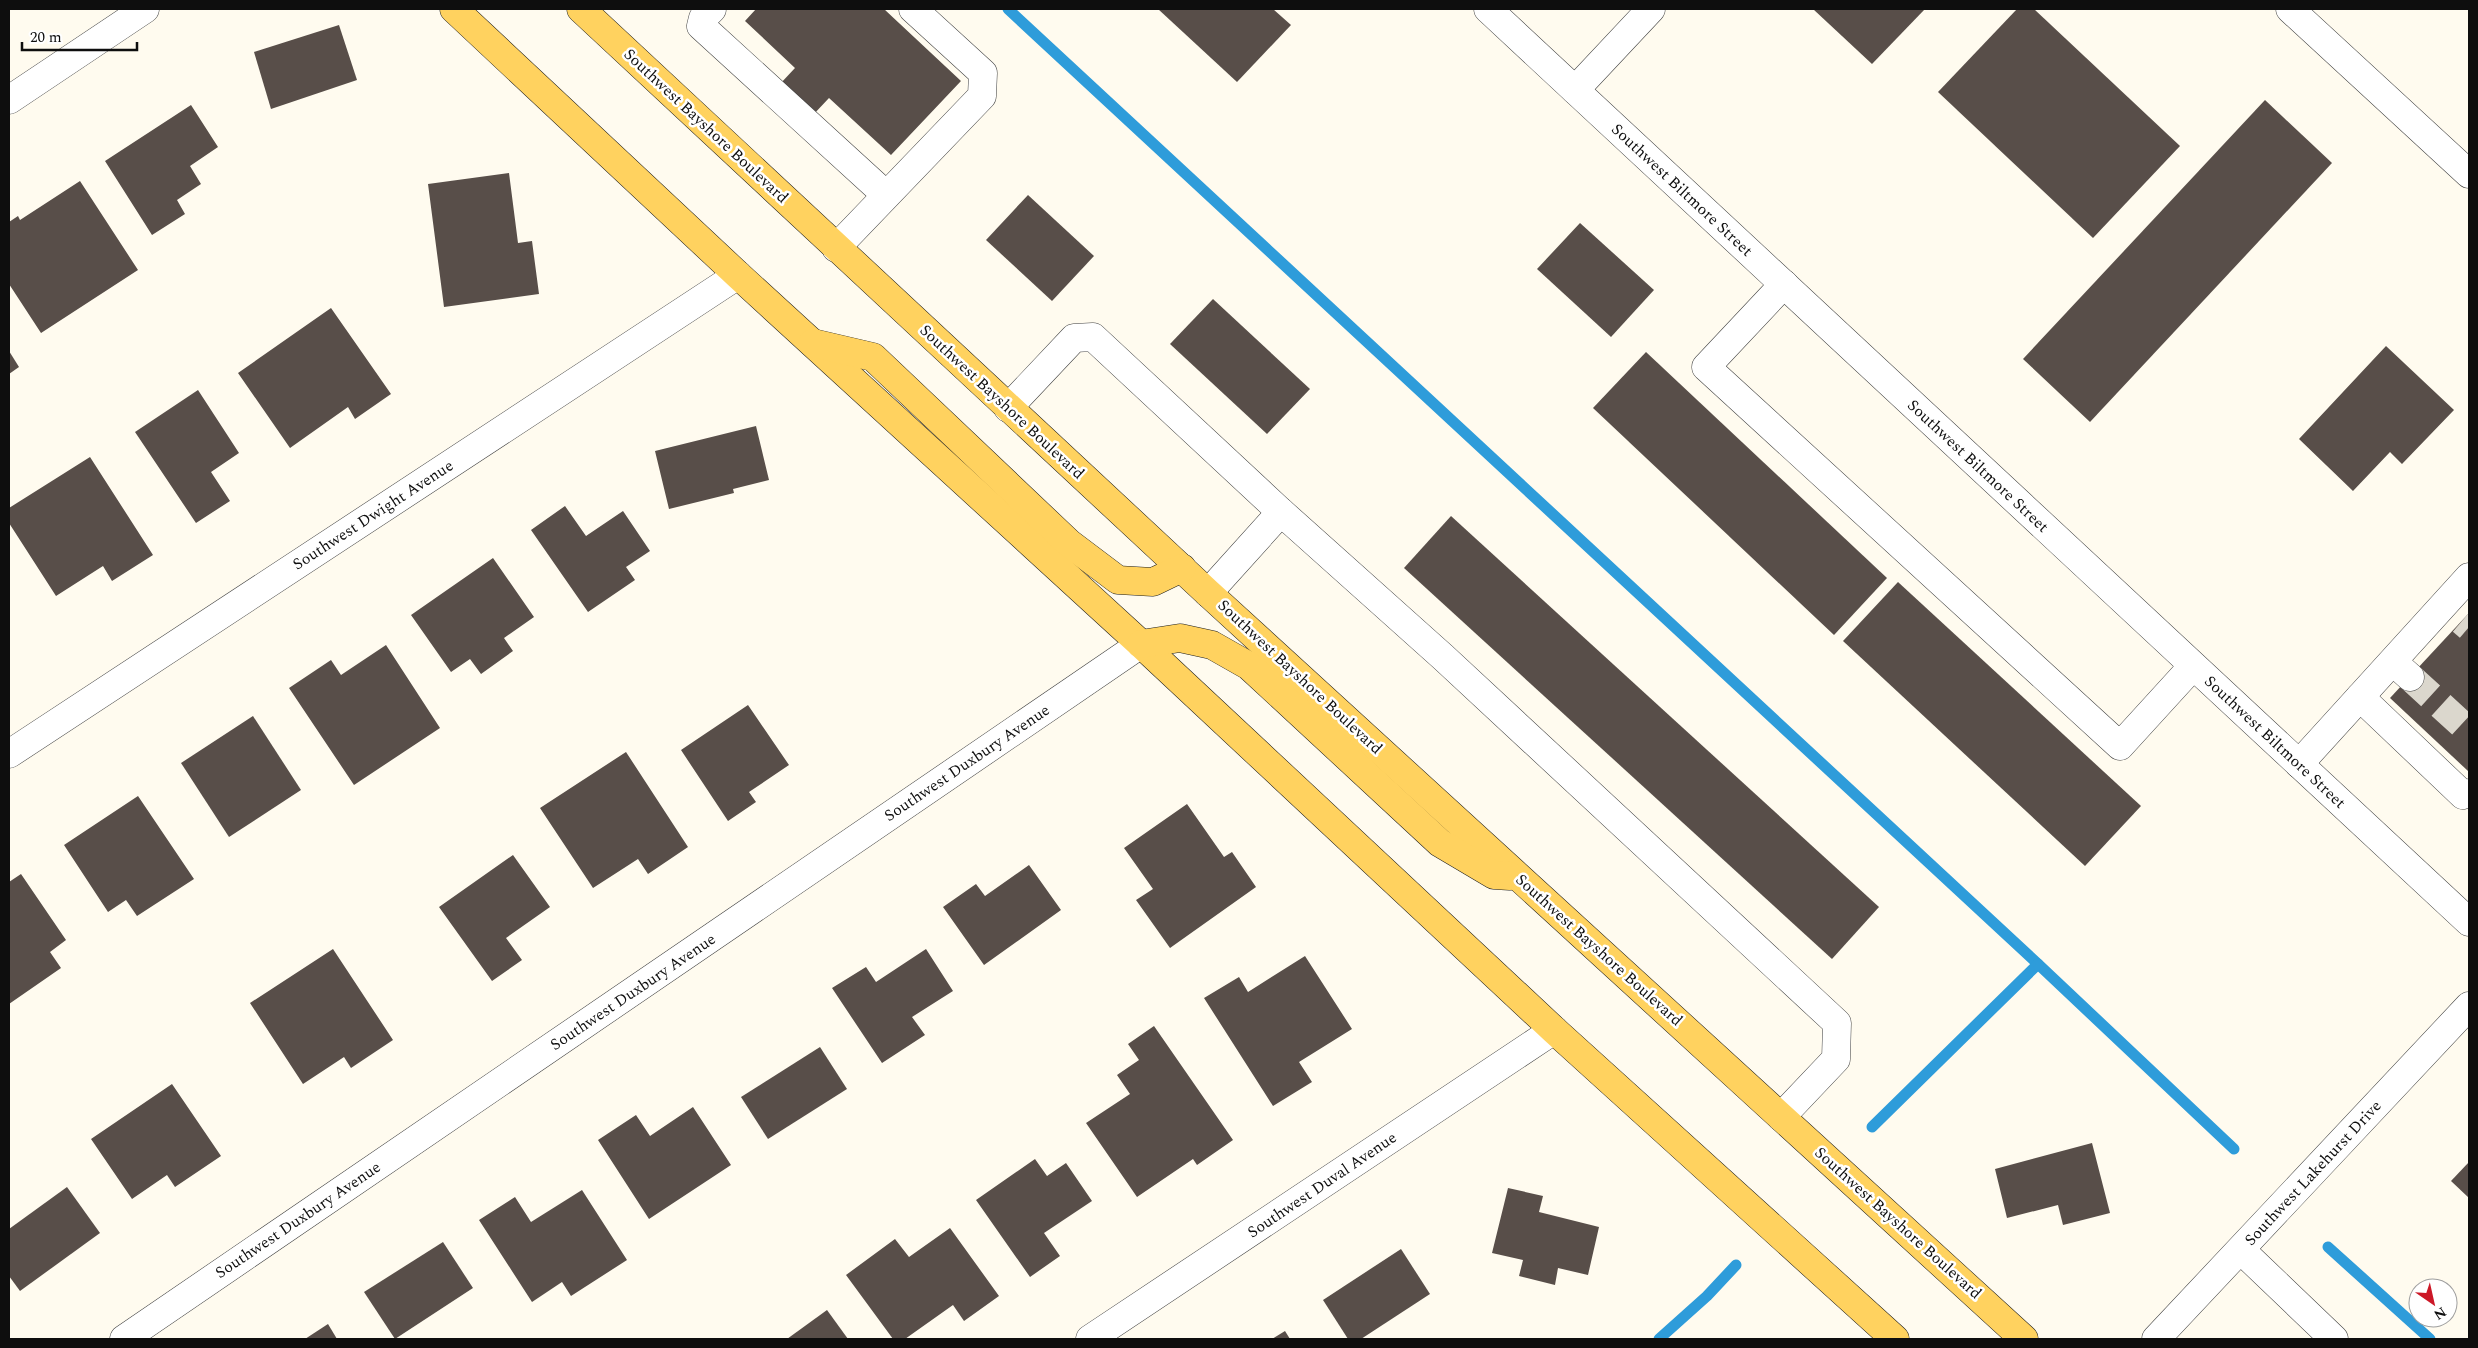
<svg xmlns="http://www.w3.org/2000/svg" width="2478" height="1348" font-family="Spectral,serif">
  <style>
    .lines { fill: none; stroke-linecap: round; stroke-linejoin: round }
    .stream { stroke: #2e9cda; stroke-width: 11 }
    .building { fill: #584e49 }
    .minor-tunnel { stroke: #dbd7cd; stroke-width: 28; stroke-dasharray: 28 14; stroke-linecap: butt }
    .minor-casing { stroke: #414141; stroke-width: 29 }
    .major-casing { stroke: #1f1f1f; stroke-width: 29 }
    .minor { stroke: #fff; stroke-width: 28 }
    .major { stroke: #ffd25f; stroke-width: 28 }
    .labels { text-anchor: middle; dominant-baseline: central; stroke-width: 5; stroke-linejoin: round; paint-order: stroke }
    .street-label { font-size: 16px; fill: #0e0e0e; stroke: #fff }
  </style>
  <rect width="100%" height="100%" fill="#fffbef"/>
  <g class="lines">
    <!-- stream -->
    <g class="stream">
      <path d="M1008 9 2038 964 2234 1149"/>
      <path d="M1872 1127 2038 964"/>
      <path d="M2328 1247 2430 1339"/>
      <path d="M1659 1339 1707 1296 1736 1265"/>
    </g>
  </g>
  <!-- building -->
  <g class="building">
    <path d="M756 9H884L961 81 891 155 829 98 813 115 780 84 795 68 745 21Z"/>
    <path d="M1158 9H1273L1291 25 1237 82Z"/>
    <path d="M1813 9H1925L1872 64Z"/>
    <path d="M2017 9H2034L2180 146 2093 238 1938 92Z"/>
    <path d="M339 25 357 80 271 109 254 52Z"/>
    <path d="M2265 100 2332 163 2090 422 2023 359Z"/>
    <path d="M191 105 218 147 190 166 201 184 177 200 185 214 152 235 105 161Z"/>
    <path d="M509 173 518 243 532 241 539 294 444 307 428 184Z"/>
    <path d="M80 181 138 270 41 333 9 284V222L18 216 20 220Z"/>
    <path d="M1028 195 1094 256 1052 301 986 240Z"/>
    <path d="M1580 223 1654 290 1611 337 1537 269Z"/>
    <path d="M1213 299 1310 389 1267 434 1170 344Z"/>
    <path d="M331 308 391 394 355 419 348 407 290 448 238 373Z"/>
    <path d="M2386 346 2454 410 2402 464 2390 452 2353 491 2299 439Z"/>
    <path d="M9 351 19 367 9 374Z"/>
    <path d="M1646 352 1887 578 1834 635 1593 408Z"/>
    <path d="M198 390 239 453 211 472 230 501 196 523 135 432Z"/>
    <path d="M756 426 769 480 733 489 734 493 669 509 655 451Z"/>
    <path d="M90 457 153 555 112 581 103 566 56 596 9 523V508Z"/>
    <path d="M565 506 586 536 623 511 650 551 626 567 635 580 588 612 531 530Z"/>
    <path d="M1451 516 1879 907 1832 959 1404 568Z"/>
    <path d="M493 558 534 617 504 638 513 651 481 674 470 659 451 672 411 615Z"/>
    <path d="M1898 582 2141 806 2085 866 1843 641Z"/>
    <path d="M2469 613V770L2468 771 2390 698Z"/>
    <path d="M386 645 440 728 354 785 289 688 331 660 341 675Z"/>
    <path d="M748 705 789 765 749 792 756 802 728 821 681 750Z"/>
    <path d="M253 716 301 790 229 837 181 763Z"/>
    <path d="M626 752 688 847 648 874 638 859 593 888 540 808Z"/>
    <path d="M138 796 194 879 137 916 126 900 108 912 64 845Z"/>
    <path d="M1187 804 1224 857 1232 852 1256 887 1170 948 1136 900 1153 889 1124 848Z"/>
    <path d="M513 855 550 907 506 938 522 960 492 981 439 907Z"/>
    <path d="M1029 865 1061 910 984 965 943 907 976 884 985 896Z"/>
    <path d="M21 874 66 940 50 952 61 968 9 1004V882Z"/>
    <path d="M333 949 393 1040 351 1068 344 1057 303 1084 250 1003Z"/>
    <path d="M926 949 953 991 912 1017 925 1035 882 1063 832 988 866 967 876 982Z"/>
    <path d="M1305 956 1352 1029 1299 1062 1312 1082 1273 1106 1204 998 1239 977 1248 992Z"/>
    <path d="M1154 1026 1233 1140 1197 1165 1193 1159 1137 1197 1086 1123 1130 1094 1117 1075 1139 1060 1128 1044Z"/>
    <path d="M820 1047 847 1089 768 1139 741 1097Z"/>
    <path d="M172 1084 221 1156 175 1187 167 1175 132 1199 91 1139Z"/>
    <path d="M693 1107 731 1165 649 1219 598 1140 636 1115 650 1136Z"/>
    <path d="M2092 1143 2110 1213 2063 1225 2058 1205 2007 1218 1995 1169Z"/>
    <path d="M1035 1159 1047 1176 1066 1163 1092 1201 1044 1233 1060 1256 1030 1277 976 1200Z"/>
    <path d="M2469 1162V1198L2451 1181Z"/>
    <path d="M67 1187 100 1233 20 1291 9 1276V1229Z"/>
    <path d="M1508 1188 1543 1196 1539 1212 1599 1227 1588 1275 1558 1268 1555 1285 1519 1276 1523 1260 1492 1253Z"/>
    <path d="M582 1190 627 1260 571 1296 562 1282 532 1302 479 1220 515 1197 531 1222Z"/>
    <path d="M950 1228 999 1296 964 1321 953 1305 905 1339H893L846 1275 895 1239 909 1257Z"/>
    <path d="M443 1242 473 1288 395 1339 364 1292Z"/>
    <path d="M1401 1249 1430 1294 1361 1339H1348L1323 1300Z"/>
    <path d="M827 1310 848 1339H787Z"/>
    <path d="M328 1324 337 1339H305Z"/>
    <path d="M1285 1331 1290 1339H1272Z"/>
  </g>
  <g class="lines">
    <!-- minor-tunnel -->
    <g class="minor-tunnel">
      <path d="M2462 621 2469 627"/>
      <path d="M2410 677 2469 731"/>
    </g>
    <defs>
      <g id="minor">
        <path d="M712 9 703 18 701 26 885 194"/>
        <path d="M1488 9 2469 922"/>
        <path d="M2290 9 2469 174"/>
        <path d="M1575 90 1651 9"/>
        <path d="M9 100 145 9"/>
        <path d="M836 248 982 96 983 73 913 9"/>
        <path d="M1784 284 1706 367 2120 746 2193 666"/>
        <path d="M1008 408 1074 338 1093 337 1281 512"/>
        <path d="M1208 593 1281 512 1443 657 1837 1023 1836 1059 1781 1117"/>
        <path d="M2393 662 2410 677"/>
        <path d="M2360 697 2463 795 2469 793"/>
        <path d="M9 754 738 275"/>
        <path d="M2299 764 2469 577"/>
        <path d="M2241 1250 2334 1339"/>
        <path d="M124 1339 1141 644"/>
        <path d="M1090 1339 1554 1030"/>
        <path d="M2156 1339 2469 1006"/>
      </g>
      <g id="major">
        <path d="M454 9 738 275 1141 644 1554 1030 1895 1339"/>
        <path d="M581 9 1208 593 2024 1339"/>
        <path d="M813 343 873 357 1069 543 1118 580 1153 582 1182 568"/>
        <path d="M1141 644 1180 638 1212 645 1249 666 1440 843 1494 875 1510 876"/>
      </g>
    </defs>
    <!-- minor casing -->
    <use href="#minor" class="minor-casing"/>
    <!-- major casing -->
    <use href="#major" class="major-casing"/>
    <!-- minor -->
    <use href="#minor" class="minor"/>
    <!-- major -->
    <use href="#major" class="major"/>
  </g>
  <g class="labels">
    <!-- street labels -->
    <g class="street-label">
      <text transform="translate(706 126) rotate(43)">Southwest Bayshore Boulevard</text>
      <text transform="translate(1682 190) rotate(43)">Southwest Biltmore Street</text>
      <text transform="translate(1002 402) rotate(43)">Southwest Bayshore Boulevard</text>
      <text transform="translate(1978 466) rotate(43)">Southwest Biltmore Street</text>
      <text transform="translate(373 515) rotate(-33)">Southwest Dwight Avenue</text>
      <text transform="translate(1300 677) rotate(43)">Southwest Bayshore Boulevard</text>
      <text transform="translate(2275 742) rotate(43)">Southwest Biltmore Street</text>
      <text transform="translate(967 763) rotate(-34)">Southwest Duxbury Avenue</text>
      <text transform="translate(1599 950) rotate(42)">Southwest Bayshore Boulevard</text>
      <text transform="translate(633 992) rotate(-34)">Southwest Duxbury Avenue</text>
      <text transform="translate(2313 1173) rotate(-47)">Southwest Lakehurst Drive</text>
      <text transform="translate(1322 1185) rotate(-34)">Southwest Duval Avenue</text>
      <text transform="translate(298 1220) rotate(-34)">Southwest Duxbury Avenue</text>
      <text transform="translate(1898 1223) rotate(42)">Southwest Bayshore Boulevard</text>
    </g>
  </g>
  <!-- border -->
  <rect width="2478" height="1348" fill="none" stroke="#0e0e0e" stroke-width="20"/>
  <!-- north arrow -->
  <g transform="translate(2433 1303) rotate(146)"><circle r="24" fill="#ffffff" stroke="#9f9f9f"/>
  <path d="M0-4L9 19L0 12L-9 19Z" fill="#cc1827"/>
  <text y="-8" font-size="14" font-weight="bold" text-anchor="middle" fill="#0e0e0e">N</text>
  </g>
  <!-- scale -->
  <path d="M22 42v8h115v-8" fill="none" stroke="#0e0e0e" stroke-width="2.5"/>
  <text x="30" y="42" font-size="15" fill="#0e0e0e" stroke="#ffffff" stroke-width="4" paint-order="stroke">20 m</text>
</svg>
